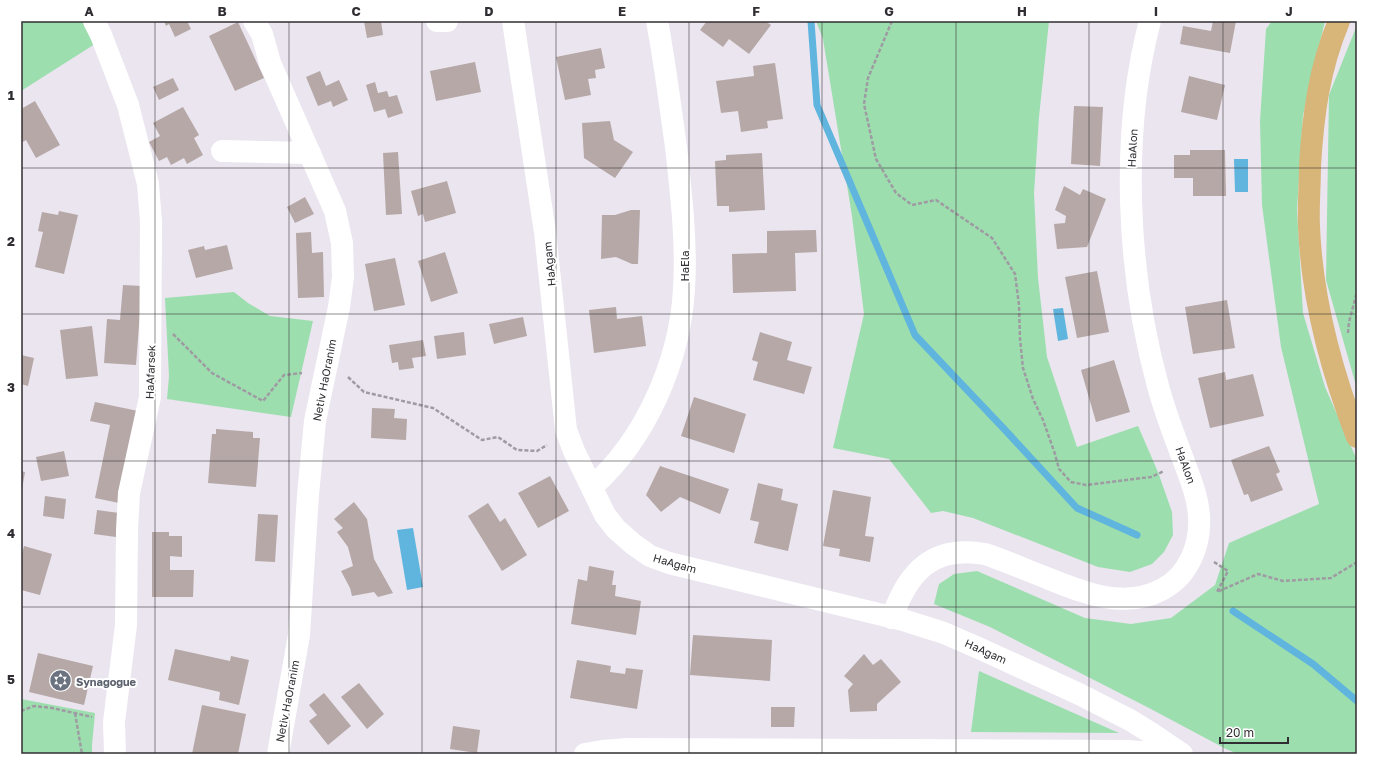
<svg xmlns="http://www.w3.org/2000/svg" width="1378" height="775" font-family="'Golos Text',sans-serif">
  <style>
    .green { fill: #9ddeaf }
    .water { fill: #5fb5de }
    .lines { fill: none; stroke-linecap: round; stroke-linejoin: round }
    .stream { stroke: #5fb5de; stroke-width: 7 }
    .building { fill: #b5a8a6 }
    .path { stroke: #9e9ba2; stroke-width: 2.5; stroke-dasharray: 4 2; stroke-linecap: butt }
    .minor { stroke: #fff; stroke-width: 22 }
    .major { stroke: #d8b579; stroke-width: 22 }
    .grid { fill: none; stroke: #302e32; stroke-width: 1; stroke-opacity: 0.55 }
    .labels { text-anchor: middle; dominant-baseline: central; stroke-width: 4; stroke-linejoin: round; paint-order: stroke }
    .street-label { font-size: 11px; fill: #302e32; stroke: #fff }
    .worship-label { font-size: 11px; font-weight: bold; fill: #5b616d; stroke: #fff; text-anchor: start }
    .neatline { fill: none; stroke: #302e32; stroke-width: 1.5 }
    .grid-label { font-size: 13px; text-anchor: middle; font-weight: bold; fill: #302e32 }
  </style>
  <rect width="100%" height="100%" fill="#eae5ef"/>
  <!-- green -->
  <g class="green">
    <path d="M21 21H82L95 44 21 91Z"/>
    <path d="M816 21H1049L1039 117 1034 193 1038 278 1047 357 1077 447 1138 426 1158 472 1172 512 1173 535 1164 552 1152 564 1130 572 1098 567 973 518 943 511 931 513 889 459 833 448 864 314 852 216 823 39Z"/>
    <path d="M1272 21H1325L1303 115 1297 210 1303 313 1325 387 1357 460V754H1238L1226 749 1149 708 990 627 934 604 939 584 954 574 977 571 1085 618 1131 624 1171 618 1215 585 1229 543 1319 504 1281 347 1262 205 1260 121 1266 29Z"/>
    <path d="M1357 25V389L1326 280 1329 95Z"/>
    <path d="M234 292 248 303 270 316 313 321 291 417 167 399 169 376 165 298Z"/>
    <path d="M979 671 1119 733 971 732Z"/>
    <path d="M21 699 95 713 92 745V754H21Z"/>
  </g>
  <!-- water -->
  <g class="water">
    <path d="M1234 159H1248V192H1235Z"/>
    <path d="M1063 308 1068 339 1058 341 1053 309Z"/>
    <path d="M413 528 423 587 407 590 397 530Z"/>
  </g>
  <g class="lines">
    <!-- stream -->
    <g class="stream">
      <path d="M811 21 817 105 915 335 1006 431 1077 508 1137 535"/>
      <path d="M1233 611 1313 664 1357 701"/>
    </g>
  </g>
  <!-- building -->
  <g class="building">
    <path d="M164 21H187L191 29 175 37 169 24 166 26Z"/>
    <path d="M364 21H381L383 35 367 38Z"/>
    <path d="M707 21H765L771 25 749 54 729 39 723 47 700 30Z"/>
    <path d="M1213 21H1236L1230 53 1180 44 1183 26 1211 31Z"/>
    <path d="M238 22 264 78 235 91 209 36Z"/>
    <path d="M601 48 605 68 595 70 596 78 588 79 591 95 565 100 556 57Z"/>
    <path d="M475 62 481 92 436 101 430 71Z"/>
    <path d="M775 63 783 119 767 121 768 128 741 132 738 111 721 113 716 81 754 76 753 66Z"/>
    <path d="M320 71 326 86 339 80 348 100 333 107 331 101 318 106 306 77Z"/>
    <path d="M1189 76 1225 85 1217 120 1181 112Z"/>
    <path d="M173 78 179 90 159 100 153 87Z"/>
    <path d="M375 82 378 93 387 91 389 97 397 95 403 113 388 118 385 109 374 112 366 85Z"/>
    <path d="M35 101 60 145 36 158 26 140 21 143V109Z"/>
    <path d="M1074 106 1103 107 1100 166 1071 164Z"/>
    <path d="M183 107 199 135 194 138 203 155 187 164 184 158 171 165 167 157 159 161 149 142 160 136 153 123Z"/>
    <path d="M610 121 614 140 633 152 615 178 584 158 582 123Z"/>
    <path d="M1190 150H1225L1226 196H1193V178H1174V155H1190Z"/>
    <path d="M398 152 402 214 386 215 383 153Z"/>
    <path d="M762 153 765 210 729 212V206H717L715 161 726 160V155Z"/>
    <path d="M447 181 456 213 425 222 423 214 418 216 411 191Z"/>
    <path d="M1064 186 1080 195 1083 189 1106 199 1087 247 1057 249 1054 224 1065 223 1066 216 1055 210Z"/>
    <path d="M305 197 314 214 295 223 287 207Z"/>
    <path d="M631 210H640L638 264H632L616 257 601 259 602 215H615Z"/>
    <path d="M59 211 78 215 64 274 35 267 43 232 38 231 42 212 58 215Z"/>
    <path d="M816 230 817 252 795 253 796 291 733 293 732 254 767 253V231Z"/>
    <path d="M311 232 312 253 323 252 324 297 298 298 296 233Z"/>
    <path d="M227 245 233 269 196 278 188 250 204 246 205 250Z"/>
    <path d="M445 252 458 293 431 302 418 261Z"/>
    <path d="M395 258 405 305 374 311 365 264Z"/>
    <path d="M1097 271 1109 332 1077 338 1065 277Z"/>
    <path d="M123 285 142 286 136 365 104 363 107 319 120 320Z"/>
    <path d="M1227 300 1235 348 1193 354 1185 307Z"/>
    <path d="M616 307 617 319 642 316 646 346 594 353 589 310Z"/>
    <path d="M523 317 527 336 494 344 489 324Z"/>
    <path d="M92 326 98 376 66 379 60 330Z"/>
    <path d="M464 332 466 355 437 359 434 336Z"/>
    <path d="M760 332 792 342 787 360 812 367 804 394 753 380 758 362 752 360Z"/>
    <path d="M423 340 426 356 412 358 414 368 399 370 398 362 392 363 389 345Z"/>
    <path d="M21 355 34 358 28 386 21 384Z"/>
    <path d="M1114 360 1130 412 1096 422 1081 370Z"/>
    <path d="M1225 372 1226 380 1253 374 1264 416 1210 428 1198 378Z"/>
    <path d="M694 397 746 414 734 453 681 436Z"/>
    <path d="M95 402 138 411 119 503 95 498 110 425 90 421Z"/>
    <path d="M372 408 395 409 394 418 407 419 406 440 371 438Z"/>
    <path d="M216 429 253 432V438H260L256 487 208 483 212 434H216Z"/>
    <path d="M1269 446 1280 472 1276 474 1283 490 1251 502 1248 494 1244 495 1231 460Z"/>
    <path d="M64 451 69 476 41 481 36 457Z"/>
    <path d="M660 466 729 489 720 514 680 497 661 512 646 495Z"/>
    <path d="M21 471 25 472 22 489H21Z"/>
    <path d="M550 476 569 511 538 528 518 493Z"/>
    <path d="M758 483 783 489 781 500 798 504 788 551 754 543 759 522 750 520Z"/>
    <path d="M833 490 871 497 865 536 874 537 870 562 839 556 840 549 823 546Z"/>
    <path d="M45 496 66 499 64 519 43 516Z"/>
    <path d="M354 502 367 519 374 559 393 593 378 597 374 592 352 596 350 588 341 571 353 566 348 547 337 532 343 528 334 519Z"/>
    <path d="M488 503 500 522 505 518 527 555 502 571 468 516Z"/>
    <path d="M97 510 119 513 116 537 94 534Z"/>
    <path d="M258 514 278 515 275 562 255 561Z"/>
    <path d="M152 532H169V536H182V557L170 556V570H194L193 597H152Z"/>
    <path d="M24 546 52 554 40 595 21 590V558Z"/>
    <path d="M589 566 614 571 612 585H616L615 596 641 601 636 635 571 624 578 579 587 581Z"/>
    <path d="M693 635 772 640 770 681 690 675Z"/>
    <path d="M175 649 230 661 231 656 249 660 239 705 219 700 220 692 168 680Z"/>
    <path d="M38 653 93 666 84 705 29 692Z"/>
    <path d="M864 654 873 665 881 659 901 682 877 704V711L850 712 848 690 853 684 844 676Z"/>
    <path d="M577 660 611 666 610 672 625 674 626 668 643 670 637 709 570 698Z"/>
    <path d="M359 683 384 714 367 729 341 697Z"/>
    <path d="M324 693 351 726 328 745 309 721 317 715 309 705Z"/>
    <path d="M202 705 246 714 238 754H192Z"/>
    <path d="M771 707H795L794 727H771Z"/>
    <path d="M453 726 480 730 477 753 450 749Z"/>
  </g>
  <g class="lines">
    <!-- path -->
    <g class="path">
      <path d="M892 21 868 78 864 104 876 159 896 193 912 205 936 200 992 238 1015 274 1019 305 1020 339 1023 368 1033 399 1043 420 1055 454 1059 469 1071 482 1086 485 1151 477 1164 471"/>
      <path d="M1348 333 1349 322 1357 292"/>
      <path d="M173 334 212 373 263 401 284 375 302 373"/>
      <path d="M348 377 364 392 433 408 482 440 498 437 517 450 537 451 547 445"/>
      <path d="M1214 562 1228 571 1217 592 1258 574 1283 581 1331 578 1357 562"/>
      <path d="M21 711 34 706 52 708 92 717"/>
      <path d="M75 713 82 754"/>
    </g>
    <!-- minor -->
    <g class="minor">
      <path d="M94 21 101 35 128 105 148 184 151 222 150 397 129 493 127 530 126 625 114 722 115 754"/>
      <path d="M254 21 262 34 270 63 335 211 342 243 343 277 339 307 315 421 308 495 299 635 278 754"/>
      <path d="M437 21H447"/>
      <path d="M513 21 545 232 566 430 574 451 605 515 616 529 633 544 650 556 669 563 903 620 944 633 983 650 1079 694 1130 720 1151 733 1182 754"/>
      <path d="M222 151 310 153"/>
      <path d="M592 487C646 439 680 361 684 289 687 242 681 193 676 147 670 105 665 63 657 21"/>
      <path d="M892 618C908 571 933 545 985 554 1006 561 1026 570 1047 578 1084 593 1125 610 1163 589 1189 575 1201 544 1199 516 1198 499 1192 483 1186 467 1176 440 1165 413 1158 386 1127 273 1120 134 1150 21"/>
      <path d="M585 754 602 751 628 749 1128 751 1166 754"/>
    </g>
    <!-- major -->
    <path class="major" d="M1339 21C1319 69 1313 115 1310 166 1310 186 1308 207 1309 227 1312 299 1331 370 1357 437"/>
  </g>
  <!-- grid -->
  <path class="grid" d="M155 21V754M289 21V754M422 21V754M556 21V754M689 21V754M822 21V754M956 21V754M1089 21V754M1223 21V754M21 168H1357M21 314H1357M21 461H1357M21 607H1357"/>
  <!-- icons -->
  <defs>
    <symbol id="synagogue-disc" viewBox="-11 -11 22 22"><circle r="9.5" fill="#6b7280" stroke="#fff"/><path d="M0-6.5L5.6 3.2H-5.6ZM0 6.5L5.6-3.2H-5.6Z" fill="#fff"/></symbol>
  </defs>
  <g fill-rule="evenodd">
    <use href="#synagogue-disc" x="48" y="668" width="25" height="25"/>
  </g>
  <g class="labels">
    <!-- street labels -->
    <g class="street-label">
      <text transform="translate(1132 148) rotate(-87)">HaAlon</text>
      <text transform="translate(549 264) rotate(-96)">HaAgam</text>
      <text transform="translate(684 266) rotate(-90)">HaEla</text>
      <text transform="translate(150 372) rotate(-88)">HaAfarsek</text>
      <text transform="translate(324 380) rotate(-79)">Netiv HaOranim</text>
      <text transform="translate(1186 465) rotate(70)">HaAlon</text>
      <text transform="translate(675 563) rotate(16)">HaAgam</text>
      <text transform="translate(986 651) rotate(24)">HaAgam</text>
      <text transform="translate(287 701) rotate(-79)">Netiv HaOranim</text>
    </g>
    <!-- worship labels -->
    <g class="worship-label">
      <text x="76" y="681">Synagogue</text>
    </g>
  </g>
  <!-- border -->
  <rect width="1378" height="775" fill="none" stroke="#ffffff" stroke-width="44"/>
  <!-- scale -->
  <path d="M1220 737v6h68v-6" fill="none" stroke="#302e32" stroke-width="2"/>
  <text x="1226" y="737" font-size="12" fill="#302e32" stroke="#ffffff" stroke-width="3" paint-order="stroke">20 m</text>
  <rect x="22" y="22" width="1334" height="731" class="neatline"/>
  <g class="grid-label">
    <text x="89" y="16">A</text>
    <text x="222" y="16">B</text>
    <text x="356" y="16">C</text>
    <text x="489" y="16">D</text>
    <text x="622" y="16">E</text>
    <text x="756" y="16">F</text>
    <text x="889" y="16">G</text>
    <text x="1022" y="16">H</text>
    <text x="1156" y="16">I</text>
    <text x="1289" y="16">J</text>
    <text x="11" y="100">1</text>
    <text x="11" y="246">2</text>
    <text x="11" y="392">3</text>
    <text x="11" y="538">4</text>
    <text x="11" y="684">5</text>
  </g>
</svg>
